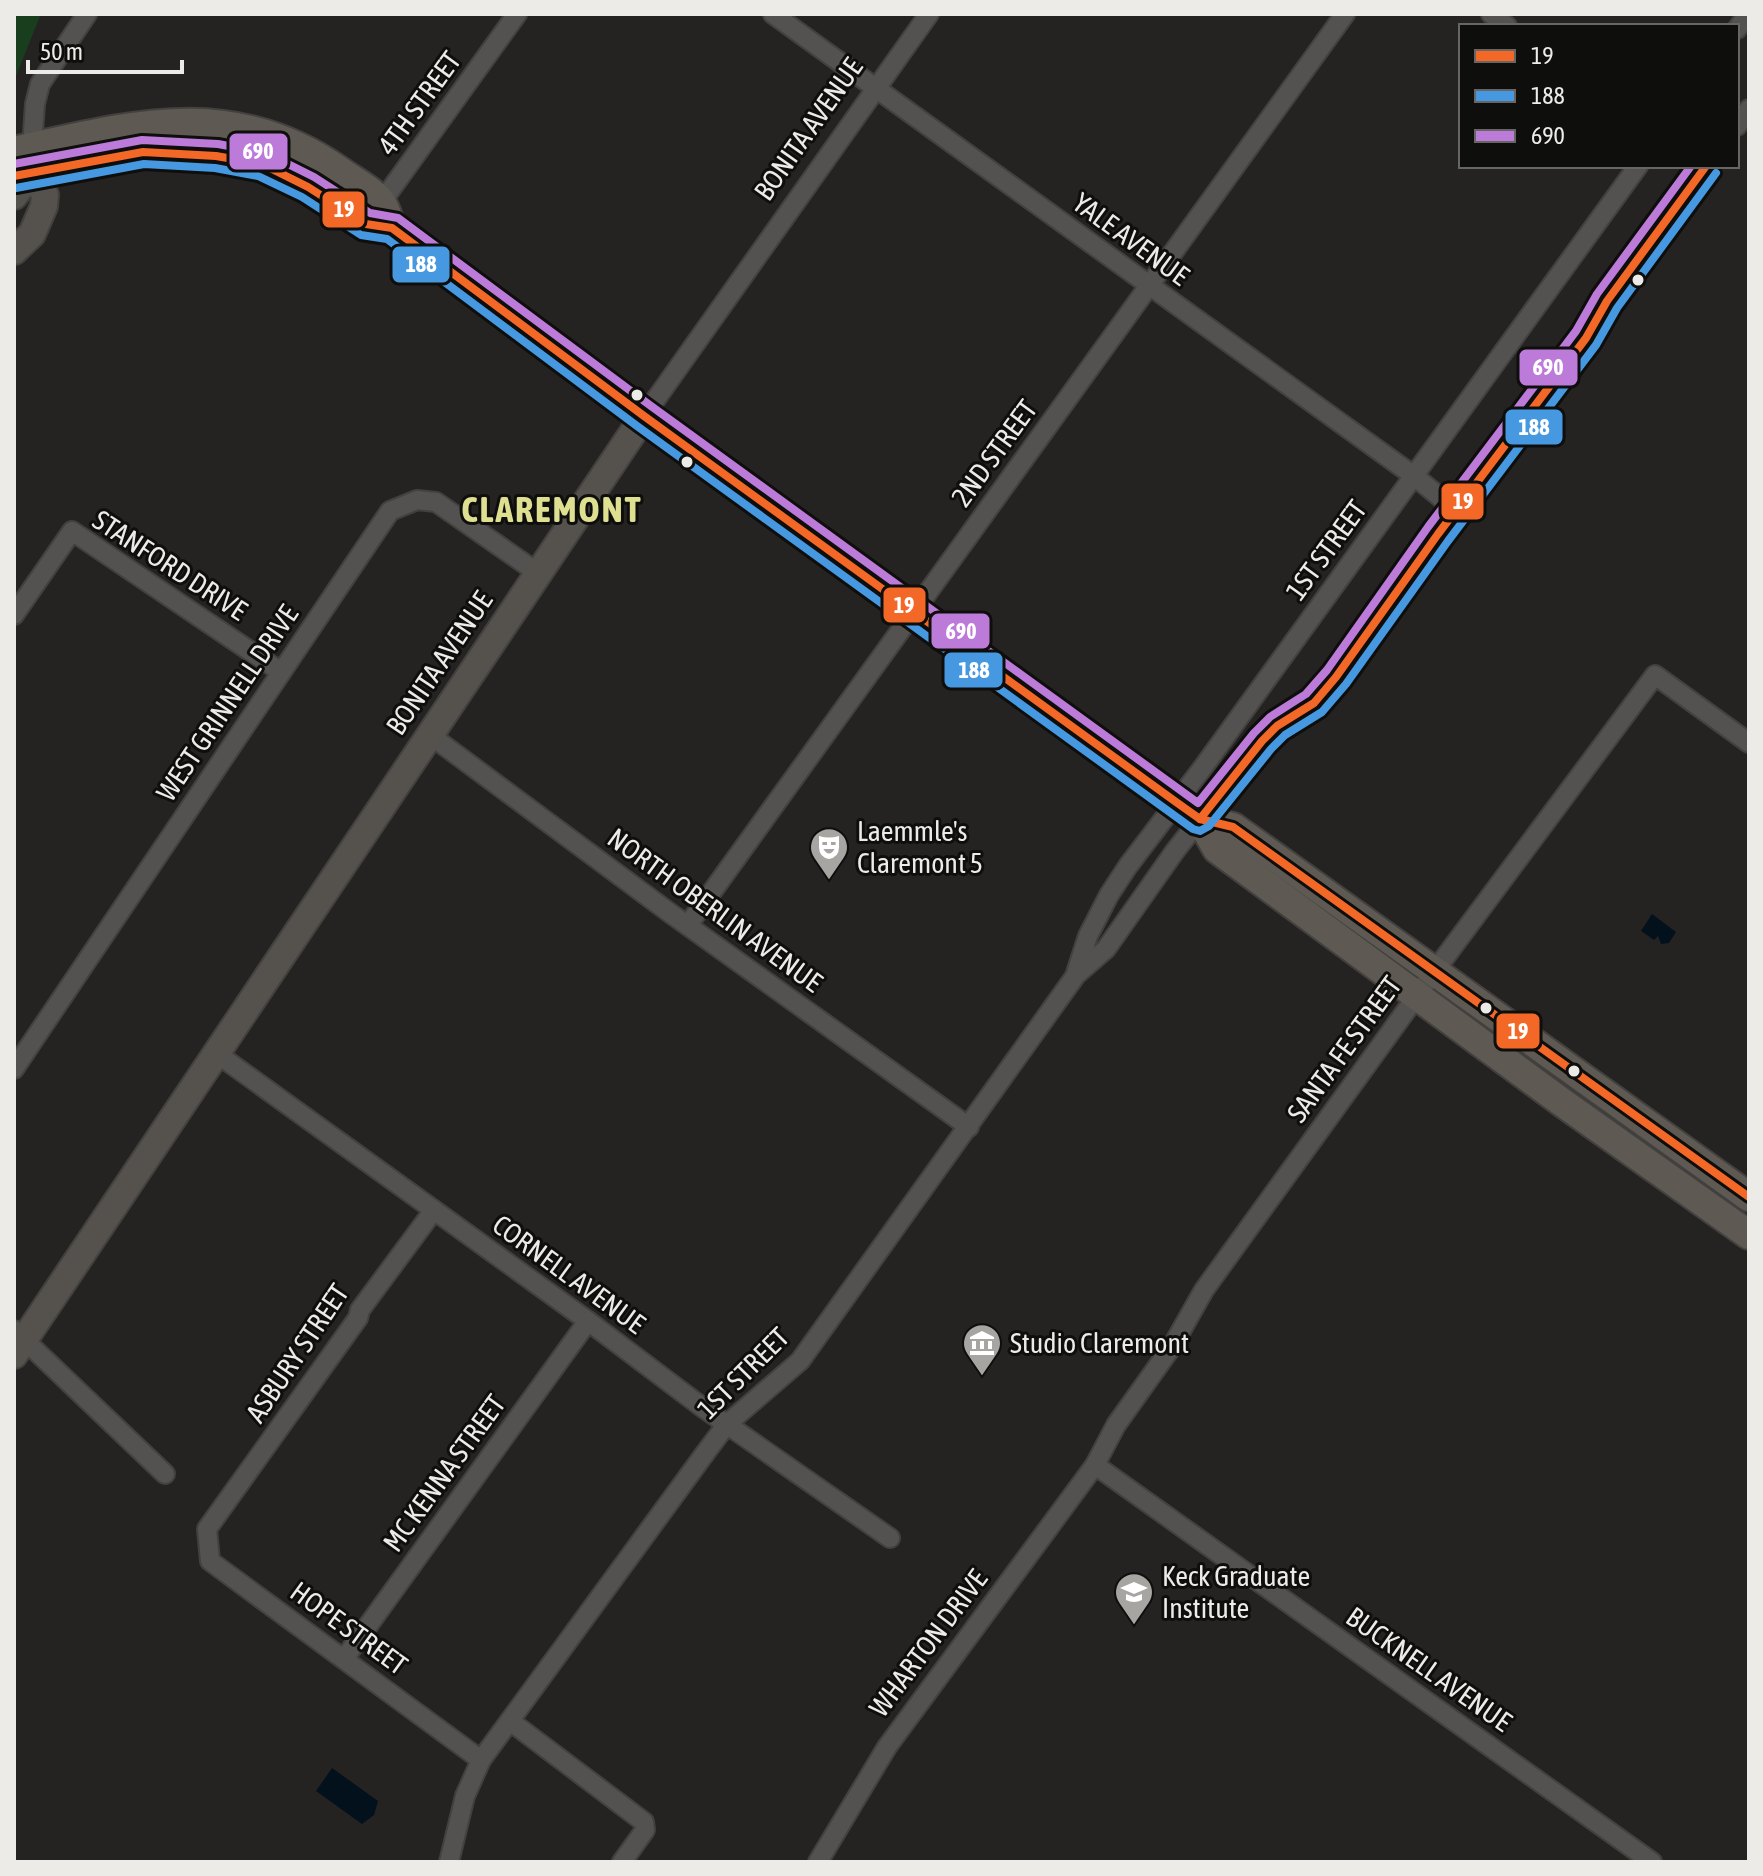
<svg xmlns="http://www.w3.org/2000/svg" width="1763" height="1876" font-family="'Asap Condensed',sans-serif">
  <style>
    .green { fill: #183e1e }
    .water { fill: #03111c }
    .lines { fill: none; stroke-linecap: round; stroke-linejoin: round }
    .street-casing { stroke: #42413f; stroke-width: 22 }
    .secondary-casing { stroke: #42413f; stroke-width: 30 }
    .primary-casing { stroke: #42413f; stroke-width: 32 }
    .street { stroke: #535251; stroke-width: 18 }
    .secondary { stroke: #55524e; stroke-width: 26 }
    .primary { stroke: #5e5a53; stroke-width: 28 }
    .bus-1-casing { stroke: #0e0e0c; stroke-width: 14 }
    .bus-2-casing { stroke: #0e0e0c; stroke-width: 14 }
    .bus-3-casing { stroke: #0e0e0c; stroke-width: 14 }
    .bus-1 { stroke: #f36827; stroke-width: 8 }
    .bus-2 { stroke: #4699e1; stroke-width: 8 }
    .bus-3 { stroke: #bd7bd9; stroke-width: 8 }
    .bus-dot { fill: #ecebe8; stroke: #0e0e0c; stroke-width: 3 }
    .labels { text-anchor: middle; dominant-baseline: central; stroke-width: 6; stroke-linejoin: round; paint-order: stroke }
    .street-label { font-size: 28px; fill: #ecebe8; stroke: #0e0e0c }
    .poi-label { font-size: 28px; fill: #ecebe8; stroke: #0e0e0c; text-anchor: start }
    .district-label { font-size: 36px; font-weight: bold; letter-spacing: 2px; fill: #dedf91; stroke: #0e0e0c }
    .line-badge { stroke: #0e0e0c; stroke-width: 3 }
    .badge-label { font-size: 22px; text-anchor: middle; font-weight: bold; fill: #fff }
  </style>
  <rect width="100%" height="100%" fill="#252321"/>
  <!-- green -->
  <path class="green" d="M14 14H37L40 16 14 81Z"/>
  <!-- water -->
  <g class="water">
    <path d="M1652 914 1676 932 1669 943 1661 944 1658 936 1654 940 1641 931Z"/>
    <path d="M332 1768 378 1801 374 1815 362 1824 316 1791Z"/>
  </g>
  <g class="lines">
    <defs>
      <g id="street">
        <path d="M773 14 1414 476 1456 510"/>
        <path d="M1491 14 1507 26"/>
        <path d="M1737 29 1748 14"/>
        <path d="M1737 126 1749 109"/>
        <path d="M32 147 35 104 40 84 87 14"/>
        <path d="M376 210 517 14"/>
        <path d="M644 416 929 14"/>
        <path d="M14 615 72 531 281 672"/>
        <path d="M430 735 670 913 969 1127"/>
        <path d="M688 925 1345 14"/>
        <path d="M1076 973 1088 936 1109 895 1128 866 1204 766 1638 166"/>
        <path d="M216 1053 588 1321 702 1407 890 1538"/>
        <path d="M14 1069 390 511 417 500 436 502 538 573"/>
        <path d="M434 1210 360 1310 358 1318 207 1529 210 1561 481 1760"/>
        <path d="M14 1330 165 1474"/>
        <path d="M1095 1465 1652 1862"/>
        <path d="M344 1659 588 1321"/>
        <path d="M510 1721 644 1822 645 1830 622 1862"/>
        <path d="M449 1862 465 1796 481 1760 706 1452 727 1424 800 1361 1076 975 1106 949 1175 851 1262 741 1277 726 1314 703 1336 677 1438 534 1586 338 1607 301 1706 166"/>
        <path d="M818 1862 887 1747 1095 1465 1116 1425 1173 1345 1204 1290 1434 972 1655 675 1749 743"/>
      </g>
      <g id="secondary">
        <path d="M14 196 33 171"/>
        <path d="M14 251 32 234 44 206 45 195 33 171 32 152"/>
        <path d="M14 1355 644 416"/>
      </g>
      <g id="primary">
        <path d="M14 151C131 125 233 95 340 171 352 180 376 192 383 205 387 212 389 221 392 228"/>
        <path d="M14 176 143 152 216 156 262 164 308 187 366 224 392 228 644 416 1176 802 1200 819 1233 827 1749 1197"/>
        <path d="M1200 819 1217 849 1563 1103 1749 1235"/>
      </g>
    </defs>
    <!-- street casing -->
    <use href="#street" class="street-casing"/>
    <!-- secondary casing -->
    <use href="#secondary" class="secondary-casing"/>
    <!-- primary casing -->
    <use href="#primary" class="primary-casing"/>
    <!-- street -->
    <use href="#street" class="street"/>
    <!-- secondary -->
    <use href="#secondary" class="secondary"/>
    <!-- primary -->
    <use href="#primary" class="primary"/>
    <defs>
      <g id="bus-1">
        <path d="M14 176 143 152 216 156 262 164 308 187 366 224 392 228 644 416 1176 802 1200 819 1233 827 1749 1197"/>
        <path d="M1200 819 1262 741 1277 726 1314 703 1336 677 1438 534 1586 338 1607 301 1706 166"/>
      </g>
      <path id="bus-2" d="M16 188 144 164 215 168 258 176 302 197 361 235 387 239 637 426 1193 829 1200 831 1209 826 1271 749 1285 735 1322 712 1346 684 1448 541 1596 345 1617 308 1716 173"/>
      <path id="bus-3" d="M14 164 142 140 218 144 266 153 314 177 370 213 398 218 651 406 1198 803 1254 733 1270 717 1306 694 1327 670 1428 527 1576 331 1597 294 1691 166"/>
    </defs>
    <!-- bus-1 casing -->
    <use href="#bus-1" class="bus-1-casing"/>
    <!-- bus-2 casing -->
    <use href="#bus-2" class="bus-2-casing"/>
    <!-- bus-3 casing -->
    <use href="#bus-3" class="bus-3-casing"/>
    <!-- bus-1 -->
    <use href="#bus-1" class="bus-1"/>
    <!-- bus-2 -->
    <use href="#bus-2" class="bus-2"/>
    <!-- bus-3 -->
    <use href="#bus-3" class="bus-3"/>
  </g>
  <!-- icons -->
  <defs>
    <symbol id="theatre-pin" viewBox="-11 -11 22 30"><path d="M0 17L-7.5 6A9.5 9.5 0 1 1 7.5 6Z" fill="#a6a5a2" stroke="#0e0e0c"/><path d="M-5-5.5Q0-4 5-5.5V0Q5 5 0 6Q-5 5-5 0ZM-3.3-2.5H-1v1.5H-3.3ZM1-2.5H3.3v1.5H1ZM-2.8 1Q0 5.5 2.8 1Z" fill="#fff"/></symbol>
    <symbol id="museum-pin" viewBox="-11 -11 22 30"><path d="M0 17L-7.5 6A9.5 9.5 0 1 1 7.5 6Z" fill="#a6a5a2" stroke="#0e0e0c"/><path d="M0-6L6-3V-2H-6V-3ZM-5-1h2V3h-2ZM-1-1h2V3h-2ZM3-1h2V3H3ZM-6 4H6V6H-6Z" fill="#fff"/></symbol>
    <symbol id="university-pin" viewBox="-11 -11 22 30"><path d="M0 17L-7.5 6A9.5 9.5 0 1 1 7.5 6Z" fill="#a6a5a2" stroke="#0e0e0c"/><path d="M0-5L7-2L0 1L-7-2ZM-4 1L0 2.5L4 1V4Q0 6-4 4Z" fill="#fff"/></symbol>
  </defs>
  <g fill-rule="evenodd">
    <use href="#theatre-pin" x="807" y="825" width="44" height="60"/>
    <use href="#museum-pin" x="960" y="1321" width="44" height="60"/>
    <use href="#university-pin" x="1112" y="1570" width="44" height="60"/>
  </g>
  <!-- markers -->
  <g class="bus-dot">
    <circle cx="1638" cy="280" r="7"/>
    <circle cx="637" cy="395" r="7"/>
    <circle cx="687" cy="462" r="7"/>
    <circle cx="1486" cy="1008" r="7"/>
    <circle cx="1574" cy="1071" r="7"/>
  </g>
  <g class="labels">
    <!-- street labels -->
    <g class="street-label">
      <text transform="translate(419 103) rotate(-54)">4TH STREET</text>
      <text transform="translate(808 129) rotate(-55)">BONITA AVENUE</text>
      <text transform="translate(1131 239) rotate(36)">YALE AVENUE</text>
      <text transform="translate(994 453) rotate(-54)">2ND STREET</text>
      <text transform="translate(1326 550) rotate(-54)">1ST STREET</text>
      <text transform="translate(170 565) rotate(33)">STANFORD DRIVE</text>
      <text transform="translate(439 663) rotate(-56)">BONITA AVENUE</text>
      <text transform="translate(227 703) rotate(-56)">WEST GRINNELL DRIVE</text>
      <text transform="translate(715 910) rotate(36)">NORTH OBERLIN AVENUE</text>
      <text transform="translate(1344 1049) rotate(-54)">SANTA FE STREET</text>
      <text transform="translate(569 1274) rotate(36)">CORNELL AVENUE</text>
      <text transform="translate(297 1353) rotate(-56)">ASBURY STREET</text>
      <text transform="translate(743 1373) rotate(-45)">1ST STREET</text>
      <text transform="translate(444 1473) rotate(-54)">MC KENNA STREET</text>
      <text transform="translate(349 1628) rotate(36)">HOPE STREET</text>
      <text transform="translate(928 1643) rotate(-53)">WHARTON DRIVE</text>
      <text transform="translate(1429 1669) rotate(35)">BUCKNELL AVENUE</text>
    </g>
    <!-- poi labels -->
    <g class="poi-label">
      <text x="857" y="831">Laemmle's<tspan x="857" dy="32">Claremont 5</tspan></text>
      <text x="1010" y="1343">Studio Claremont</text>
      <text x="1162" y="1576">Keck Graduate<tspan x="1162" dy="32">Institute</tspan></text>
    </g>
    <!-- district labels -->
    <g class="district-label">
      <text x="552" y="509">CLAREMONT</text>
    </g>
  </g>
  <g class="line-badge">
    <rect x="228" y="132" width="61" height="39" rx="8" fill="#bd7bd9"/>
    <rect x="321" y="190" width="45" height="39" rx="8" fill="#f36827"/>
    <rect x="391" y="245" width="60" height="39" rx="8" fill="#4699e1"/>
    <rect x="1518" y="348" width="61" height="39" rx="8" fill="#bd7bd9"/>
    <rect x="1504" y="408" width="60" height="38" rx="8" fill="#4699e1"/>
    <rect x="1440" y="482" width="45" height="39" rx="8" fill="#f36827"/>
    <rect x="882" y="586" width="45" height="38" rx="8" fill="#f36827"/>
    <rect x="930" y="612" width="61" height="38" rx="8" fill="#bd7bd9"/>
    <rect x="943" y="651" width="61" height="38" rx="8" fill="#4699e1"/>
    <rect x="1495" y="1012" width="46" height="38" rx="8" fill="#f36827"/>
  </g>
  <g class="badge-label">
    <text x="258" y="159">690</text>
    <text x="344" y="217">19</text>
    <text x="421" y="272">188</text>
    <text x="1548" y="375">690</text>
    <text x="1534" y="435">188</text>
    <text x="1463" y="509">19</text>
    <text x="904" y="613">19</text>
    <text x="961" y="639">690</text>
    <text x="974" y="678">188</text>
    <text x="1518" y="1039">19</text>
  </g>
  <!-- border -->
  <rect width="1763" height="1876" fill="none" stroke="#ecebe8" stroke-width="32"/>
  <!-- legend -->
  <rect x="1459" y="24" width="280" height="144" fill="#0e0e0c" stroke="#676664" stroke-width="2"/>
  <rect x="1475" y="50" width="40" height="12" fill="#f36827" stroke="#676664" stroke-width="2"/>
  <text x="1531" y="64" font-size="24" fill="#ecebe8">19</text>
  <rect x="1475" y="90" width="40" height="12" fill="#4699e1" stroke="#676664" stroke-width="2"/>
  <text x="1531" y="104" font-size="24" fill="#ecebe8">188</text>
  <rect x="1475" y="130" width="40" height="12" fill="#bd7bd9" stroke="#676664" stroke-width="2"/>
  <text x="1531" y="144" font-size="24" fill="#ecebe8">690</text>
  <!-- scale -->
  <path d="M28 60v12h154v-12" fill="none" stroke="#ecebe8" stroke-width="4"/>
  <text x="40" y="60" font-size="24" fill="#ecebe8" stroke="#0e0e0c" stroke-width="6" paint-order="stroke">50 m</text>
</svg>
